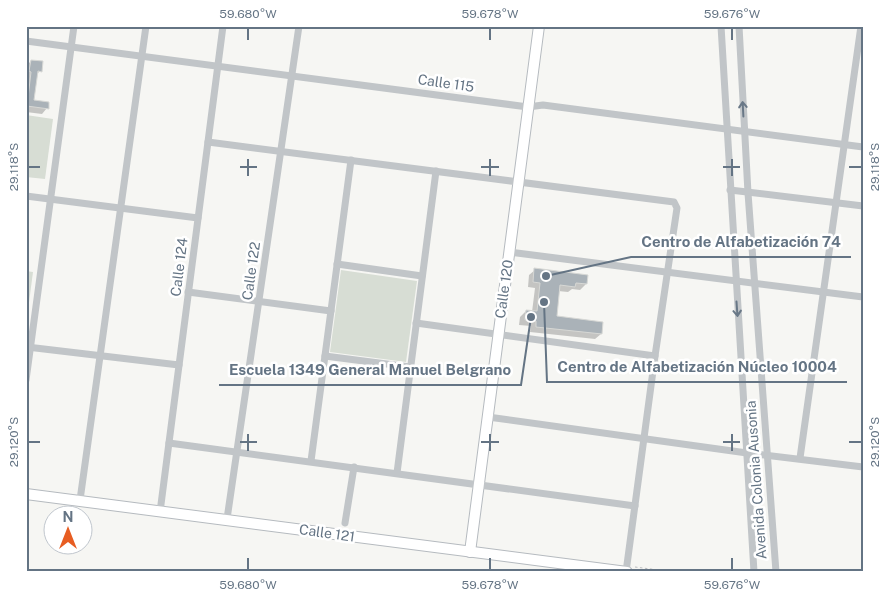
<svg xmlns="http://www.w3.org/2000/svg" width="889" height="598" font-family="'Public Sans',sans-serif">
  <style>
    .green { fill: #d7ddd4 }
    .shadow { fill: #0003 }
    .building { fill: #aab2b8; stroke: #d7d8d5 }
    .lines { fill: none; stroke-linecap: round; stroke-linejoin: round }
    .secondary-casing { stroke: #b5babf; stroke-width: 12 }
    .path { stroke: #bbbdc0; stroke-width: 1; stroke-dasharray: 2.5 2.5; stroke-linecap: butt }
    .street { stroke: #c1c5c8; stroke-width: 7 }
    .secondary { stroke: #fff; stroke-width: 10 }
    .oneway { stroke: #697887 }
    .ticks { fill: none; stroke: #647484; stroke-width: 2 }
    .labels { text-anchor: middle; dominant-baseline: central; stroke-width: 5; stroke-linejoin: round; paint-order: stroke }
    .street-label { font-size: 14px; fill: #647484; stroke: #fff }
    .leader { fill: none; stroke: #647484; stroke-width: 2 }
    .callout-dot { fill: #647484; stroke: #fff; stroke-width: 2 }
    .callout-label { font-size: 15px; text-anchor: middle; font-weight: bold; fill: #647484; stroke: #fff; stroke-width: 5; stroke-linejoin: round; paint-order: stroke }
    .neatline { fill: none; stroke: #647484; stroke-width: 2 }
    .ticks-label { font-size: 12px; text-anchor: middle; fill: #647484 }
  </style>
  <rect width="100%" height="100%" fill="#f6f6f3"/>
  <!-- green -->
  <g class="green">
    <path d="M26 115 53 119 45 179 26 177Z"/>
    <path d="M341 270 417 281 406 362 330 352Z"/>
    <path d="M26 271 33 272 26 325Z"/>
  </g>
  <!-- shadow -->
  <g class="shadow">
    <path d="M31 61 40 71 36 75 33 101 47 108 42 114 26 112V66Z"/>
    <path d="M535 270 586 284 580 290 572 289 568 292 558 291 555 317 601 334 595 339 530 332 531 326 519 325 520 317 526 311 532 312 535 288 528 287 529 275Z"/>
  </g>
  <!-- building -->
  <g class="building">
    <path d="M31 60 43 61 42 72 38 71 34 100 49 102V109L27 106 31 72 29 71Z"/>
    <path d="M534 268 588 275 587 284 576 283 575 287 560 285 557 316 603 322 602 334 536 327V321L525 320 526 310 537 311 540 283 533 282Z"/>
  </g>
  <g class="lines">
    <defs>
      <g id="secondary">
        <path d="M26 494 627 572"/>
        <path d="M470 552 539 26"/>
      </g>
    </defs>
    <!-- secondary casing -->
    <use href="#secondary" class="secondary-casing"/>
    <!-- path -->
    <path class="path" d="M635 567 674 572"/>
    <!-- street -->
    <g class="street">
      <path d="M721 26 754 572"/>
      <path d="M739 26 748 193 776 572"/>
      <path d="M26 41 528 107 543 105 863 147"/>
      <path d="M208 142 674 202 677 208 655 356 626 572"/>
      <path d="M730 190 863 206"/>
      <path d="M26 196 198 218"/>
      <path d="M509 252 863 297"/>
      <path d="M337 264 422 276"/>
      <path d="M188 292 331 311"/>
      <path d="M416 323 655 356"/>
      <path d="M27 347 179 365"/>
      <path d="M325 356 410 367"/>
      <path d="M26 380 74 26"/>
      <path d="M488 417 747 453 863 467"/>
      <path d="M169 443 635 506"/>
      <path d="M800 458 861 26"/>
      <path d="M311 461 351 160"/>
      <path d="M397 473 436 171"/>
      <path d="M80 500 146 26"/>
      <path d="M160 512 223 26"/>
      <path d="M227 519 299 26"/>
      <path d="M345 523 354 467"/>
    </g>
    <!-- secondary -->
    <use href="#secondary" class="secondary"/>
  </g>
  <!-- one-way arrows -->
  <defs><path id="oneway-shaft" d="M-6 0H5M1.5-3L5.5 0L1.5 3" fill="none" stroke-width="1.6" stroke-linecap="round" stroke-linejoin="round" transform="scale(1.25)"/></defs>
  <g class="oneway">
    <use href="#oneway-shaft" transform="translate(743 109) rotate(-93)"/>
    <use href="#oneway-shaft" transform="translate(737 309) rotate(86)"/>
  </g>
  <!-- ticks -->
  <path class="ticks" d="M248 28V40M490 28V40M732 28V40M248 159V176M490 159V176M732 159V176M28 167H40M240 167H257M481 167H499M723 167H740M849 167H862M248 434V451M490 434V451M732 434V451M28 442H40M240 442H257M481 442H499M723 442H740M849 442H862M248 558V570M490 558V570M732 558V570"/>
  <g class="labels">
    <!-- street labels -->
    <g class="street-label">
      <text transform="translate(446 83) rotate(8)">Calle 115</text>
      <text transform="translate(179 267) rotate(-83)">Calle 124</text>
      <text transform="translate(251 271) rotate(-82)">Calle 122</text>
      <text transform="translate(504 289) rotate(-82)">Calle 120</text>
      <text transform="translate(756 480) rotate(-94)">Avenida Colonia Ausonia</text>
      <text transform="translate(327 533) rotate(8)">Calle 121</text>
    </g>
  </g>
  <!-- callouts -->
  <path class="leader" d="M546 276L631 257H851M544 302L547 382H847M531 317L521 385H219"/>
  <g class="callout-dot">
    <circle cx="546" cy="276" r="5"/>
    <circle cx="544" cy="302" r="5"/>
    <circle cx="531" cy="317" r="5"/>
  </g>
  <g class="callout-label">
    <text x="741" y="247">Centro de Alfabetización 74</text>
    <text x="697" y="372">Centro de Alfabetización Núcleo 10004</text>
    <text x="370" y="375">Escuela 1349 General Manuel Belgrano</text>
  </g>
  <!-- border -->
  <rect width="889" height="598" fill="none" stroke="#ffffff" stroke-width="55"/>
  <!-- north arrow -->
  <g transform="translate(68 530)"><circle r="24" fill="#ffffff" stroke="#c1c7ce"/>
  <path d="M0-4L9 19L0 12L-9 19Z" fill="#e75d22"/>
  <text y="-8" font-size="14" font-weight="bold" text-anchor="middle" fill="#647484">N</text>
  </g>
  <rect x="28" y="28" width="834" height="542" class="neatline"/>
  <g class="ticks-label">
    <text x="248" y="18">59.680°W</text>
    <text x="490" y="18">59.678°W</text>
    <text x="732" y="18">59.676°W</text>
    <text transform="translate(14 167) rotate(-90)" y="4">29.118°S</text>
    <text transform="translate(875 167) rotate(-90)" y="4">29.118°S</text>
    <text transform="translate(14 442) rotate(-90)" y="4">29.120°S</text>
    <text transform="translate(875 442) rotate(-90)" y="4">29.120°S</text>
    <text x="248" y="589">59.680°W</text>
    <text x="490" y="589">59.678°W</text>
    <text x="732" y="589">59.676°W</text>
  </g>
</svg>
